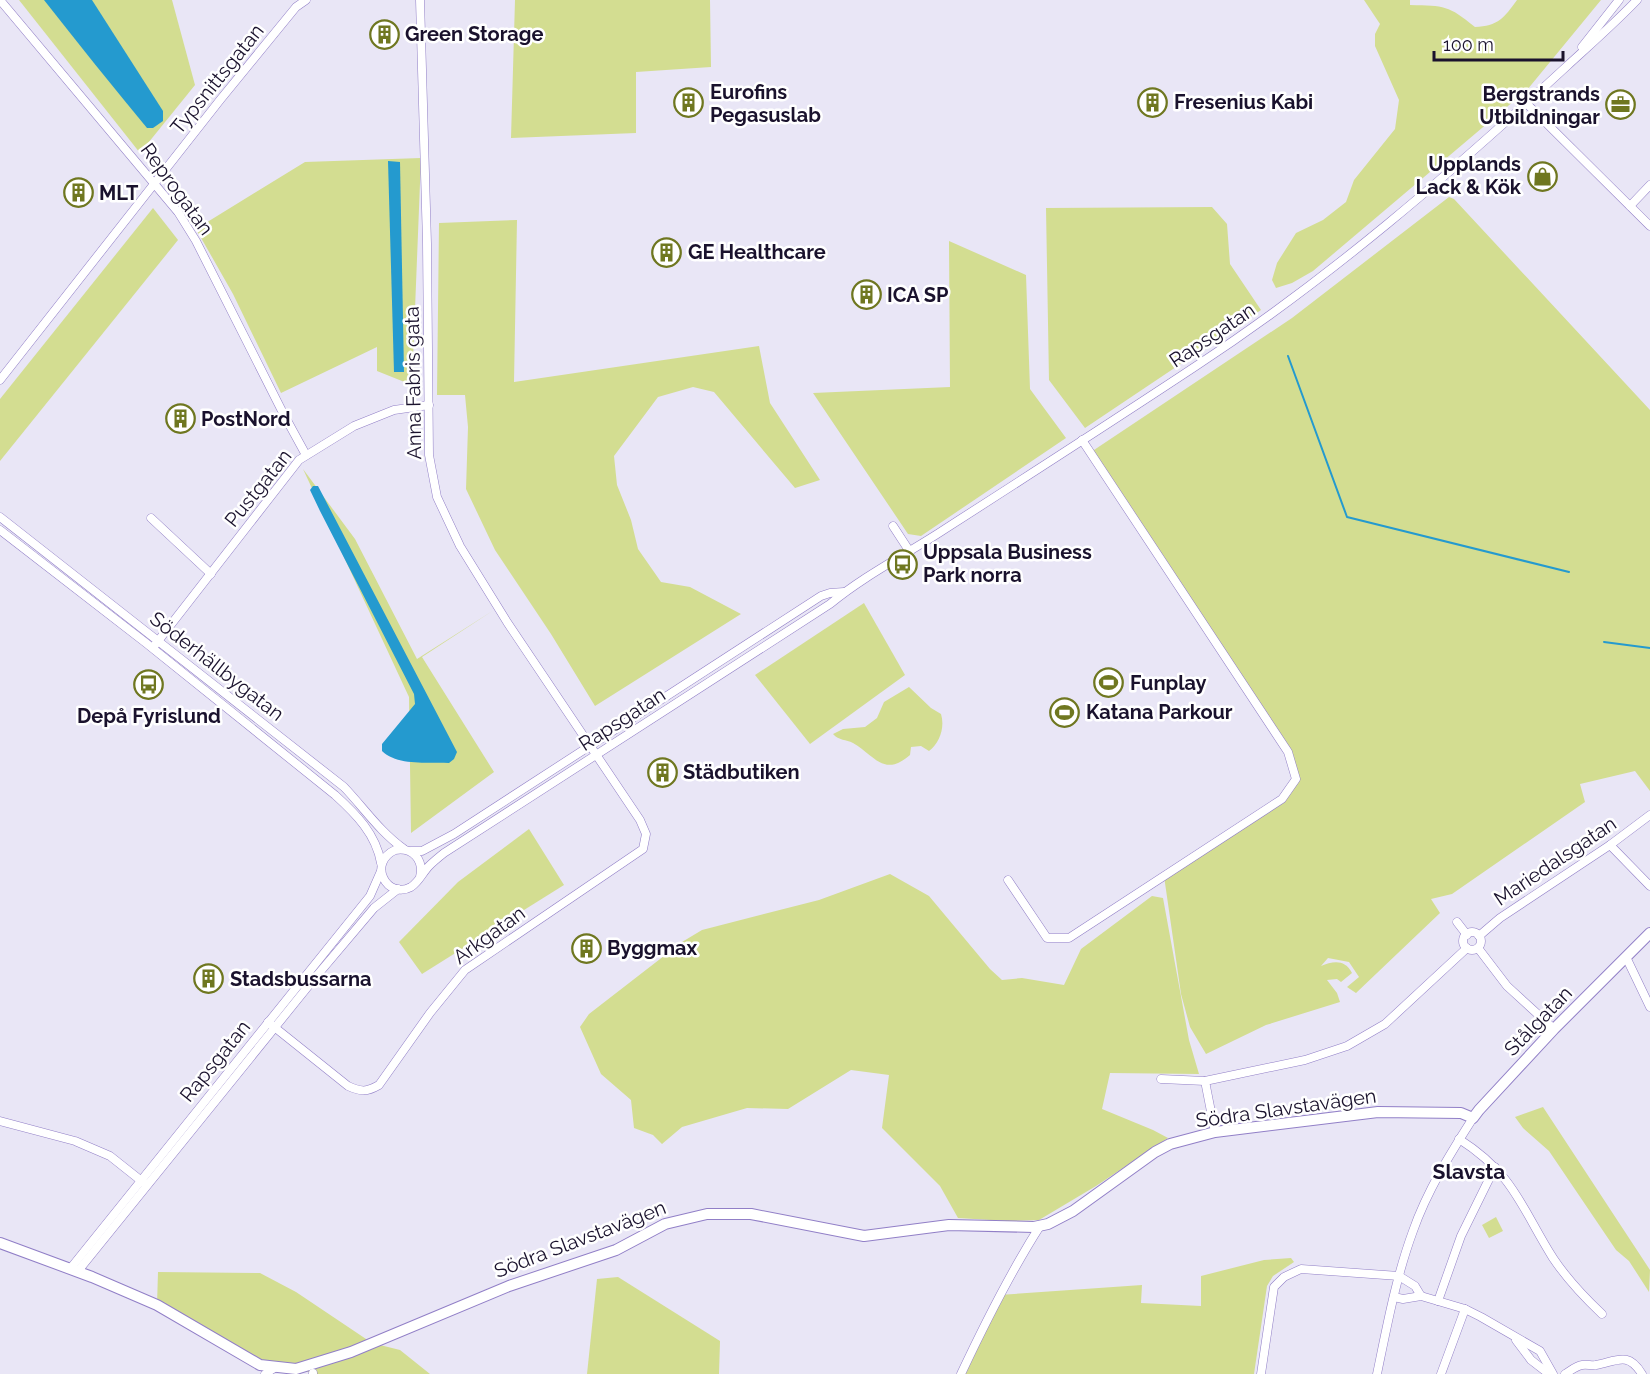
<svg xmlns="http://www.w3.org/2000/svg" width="1650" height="1374" font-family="Raleway,sans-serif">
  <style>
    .green { fill: #d3dd91 }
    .water { fill: #249acf }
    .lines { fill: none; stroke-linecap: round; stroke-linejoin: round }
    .stream { stroke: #249acf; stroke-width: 2 }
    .street-casing { stroke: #917fc7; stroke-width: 9 }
    .secondary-casing { stroke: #917fc7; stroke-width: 12 }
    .street { stroke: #fff; stroke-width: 8 }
    .secondary { stroke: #fff; stroke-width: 10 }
    .labels { text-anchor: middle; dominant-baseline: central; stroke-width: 5; stroke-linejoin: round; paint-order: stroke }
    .poi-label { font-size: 20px; font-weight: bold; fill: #1a122d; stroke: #fff; text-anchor: start }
    .street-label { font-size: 20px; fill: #1a122d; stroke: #fff }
    .neighbourhood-label { font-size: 21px; font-weight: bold; fill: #1a122d; stroke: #fff }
  </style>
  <rect width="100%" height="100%" fill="#e9e6f6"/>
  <!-- green -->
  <g class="green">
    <path d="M19 0H172L195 85 140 153Z"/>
    <path d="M515 0H710L711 67 636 72V133L511 138Z"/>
    <path d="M1364 0H1410V5C1445 6 1448 5 1475 27 1498 26 1504 18 1517 0H1601L1527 90 1313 271 1292 283 1276 288 1272 280 1277 263 1296 233 1323 220 1346 202 1354 180 1395 129 1399 100 1375 46V34L1380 24Z"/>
    <path d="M421 158 412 385 377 371V347L281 393 233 294 196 229 305 162Z"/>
    <path d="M1449 197 1454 199 1650 410V791L1635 771 1580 784 1585 802 1452 894 1431 899 1440 913 1356 993 1347 987 1359 977 1349 962 1328 958 1321 966C1333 961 1345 959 1352 973L1341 982 1337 979 1327 980 1337 993 1340 1002 1266 1025 1206 1054 1190 1027 1181 994 1164 876 1282 799 1296 779 1288 751 1091 452 1292 318Z"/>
    <path d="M1212 207 1227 224 1230 264 1261 310 1085 428 1049 380 1046 208Z"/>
    <path d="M153 208 178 240 0 461V399Z"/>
    <path d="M517 220 514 382 759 346 770 403 820 480 795 488 714 392 693 387 658 397 614 456 617 485 631 520 638 549 661 582 690 587 741 614 595 706 551 634 495 550 466 489 468 427 465 395H437L439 223Z"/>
    <path d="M949 241 1026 275 1030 389 1066 438 921 536 908 534 813 393 950 387Z"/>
    <path d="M303 469 355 539 417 659 494 610 422 657 494 772 411 833 409 697Z"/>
    <path d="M864 603 905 675 810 744 755 675Z"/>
    <path d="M909 687 931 708 941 714C945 727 940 743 929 751L921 746 911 747 910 755C884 778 874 755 853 743 846 739 839 741 833 734L843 729 865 727 877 718 884 702Z"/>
    <path d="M529 829 564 885 422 974 399 942 458 882Z"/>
    <path d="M890 874 929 896 990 969 1002 980 1022 978 1064 985 1081 949 1152 896 1163 898 1189 1040 1199 1074 1110 1073 1102 1109 1153 1130 1168 1138 1096 1186 1039 1220 1007 1221 958 1218 940 1186 882 1128 889 1075 851 1070 788 1109 747 1108 682 1127 662 1144 653 1135 634 1128 631 1100 601 1074 580 1027 589 1014 682 942 702 930 819 900Z"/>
    <path d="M1543 1107 1650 1270 1649 1292 1629 1261 1616 1250 1549 1151 1523 1128 1515 1117Z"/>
    <path d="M1496 1217 1503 1231 1489 1238 1482 1225Z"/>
    <path d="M1291 1258 1294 1262 1273 1276 1267 1286 1254 1374H961L999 1295 1142 1285 1141 1303 1201 1306V1276L1264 1260Z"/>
    <path d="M158 1272 260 1273 296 1292 372 1343 400 1350 430 1374H317L296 1369 260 1365 157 1305Z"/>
    <path d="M618 1277 720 1341 719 1374H587L597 1279Z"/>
  </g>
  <!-- water -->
  <g class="water">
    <path d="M44 0H92L163 111V121L153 128H147C112 86 78 43 44 0Z"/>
    <path d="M388 161 400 162 404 372H394Z"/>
    <path d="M313 486H318L457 752 454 759 449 763C429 762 397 766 382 751V744L415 704 414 694 320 511 310 490Z"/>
  </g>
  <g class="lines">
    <!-- stream -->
    <g class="stream">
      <path d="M1288 356 1347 517 1569 572"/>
      <path d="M1604 642 1650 648"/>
    </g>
    <defs>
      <g id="street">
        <path d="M0 0 178 212 196 241 283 413 306 455"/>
        <path d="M1582 47 1619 0"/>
        <path d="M1527 104 1650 226"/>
        <path d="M1630 206 1650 185"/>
        <path d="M0 380 220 100 296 7 306 0"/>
        <path d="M0 517 344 787C364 808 380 832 404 849"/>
        <path d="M151 518 211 574"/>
        <path d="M893 526 910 552"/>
        <path d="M0 530 146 643 335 795C356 814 376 834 381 863"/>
        <path d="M155 645 299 460 354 426 394 410 429 405"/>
        <path d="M1610 845 1650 886"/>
        <path d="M411 851H422L454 834 821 596 830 593 844 592"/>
        <path d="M420 877C424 860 413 847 395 850 367 863 387 900 411 887 419 882 423 872 429 866 434 861 439 857 444 853L830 604C865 575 907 554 945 529 1029 475 1113 421 1196 366 1330 278 1450 174 1567 66 1591 44 1615 23 1637 0"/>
        <path d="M1008 880 1047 938H1069L1282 799 1296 779 1288 752 1082 440"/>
        <path d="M1457 922 1467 935"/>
        <circle cx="1472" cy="941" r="9"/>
        <path d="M1479 936 1500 918 1610 845 1650 815"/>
        <path d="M1478 948 1507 986 1554 1029"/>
        <path d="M1626 957 1650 1007"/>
        <path d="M268 1022 348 1086C361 1092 367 1092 379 1085L430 1013 465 970 643 849 646 834 640 820 507 622 460 546 437 497 429 455 427 243 420 0"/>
        <path d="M1161 1079 1205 1081 1305 1060 1347 1046 1385 1024 1467 948"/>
        <path d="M1205 1081 1215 1132"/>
        <path d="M0 1121 75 1141 110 1156 144 1183"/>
        <path d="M1459 1139C1514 1174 1521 1207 1553 1258 1567 1279 1584 1297 1602 1314"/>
        <path d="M70 1269 370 896 381 871"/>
        <path d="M78 1271 314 979 374 908 398 889"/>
        <path d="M1394 1297 1403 1299 1421 1296 1465 1309 1481 1317 1540 1351 1553 1374"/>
        <path d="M1438 1301 1461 1236 1495 1167"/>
        <path d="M1516 1340 1531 1360 1549 1374"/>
        <path d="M313 1373V1374"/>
        <path d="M265 1374 276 1367"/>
        <path d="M961 1374C985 1323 1010 1273 1040 1226"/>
        <path d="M1261 1374 1274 1287 1284 1277 1301 1269 1399 1276 1415 1286 1421 1296"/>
        <path d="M1377 1374C1387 1326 1396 1277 1413 1231 1427 1191 1450 1154 1473 1118"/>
        <path d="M1441 1374 1465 1309"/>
        <path d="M1565 1374C1570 1371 1576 1366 1582 1365 1587 1364 1592 1366 1596 1365 1617 1361 1628 1351 1642 1374"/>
      </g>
      <path id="secondary" d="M0 1243 92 1277 157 1305 260 1365 296 1369 351 1352 509 1286 616 1250 665 1224 707 1214H751L864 1236 949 1225 1034 1227 1048 1224 1073 1211 1155 1152 1170 1144 1215 1132 1378 1112 1461 1113 1473 1118 1479 1110 1554 1029 1650 933"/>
    </defs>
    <!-- street casing -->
    <use href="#street" class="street-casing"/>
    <!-- secondary casing -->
    <use href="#secondary" class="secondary-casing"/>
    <!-- street -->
    <use href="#street" class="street"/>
    <!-- secondary -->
    <use href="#secondary" class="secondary"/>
  </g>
  <!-- icons -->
  <defs>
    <symbol id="building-ring" viewBox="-11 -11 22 22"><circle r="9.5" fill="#fff" stroke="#6f7720" stroke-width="1.5"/><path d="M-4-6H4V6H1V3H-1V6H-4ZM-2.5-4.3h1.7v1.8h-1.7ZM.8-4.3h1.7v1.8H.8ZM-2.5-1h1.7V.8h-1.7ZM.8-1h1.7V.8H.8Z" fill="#6f7720"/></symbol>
    <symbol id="office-ring" viewBox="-11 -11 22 22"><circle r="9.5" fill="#fff" stroke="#6f7720" stroke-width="1.5"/><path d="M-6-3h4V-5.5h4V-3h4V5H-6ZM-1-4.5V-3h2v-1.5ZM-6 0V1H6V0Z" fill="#6f7720"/></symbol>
    <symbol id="shop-ring" viewBox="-11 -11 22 22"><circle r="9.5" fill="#fff" stroke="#6f7720" stroke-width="1.5"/><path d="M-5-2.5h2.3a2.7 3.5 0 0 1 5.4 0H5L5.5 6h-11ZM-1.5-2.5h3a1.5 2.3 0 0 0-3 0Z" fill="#6f7720"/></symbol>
    <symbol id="bus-ring" viewBox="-11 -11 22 22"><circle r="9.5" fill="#fff" stroke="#6f7720" stroke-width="1.5"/><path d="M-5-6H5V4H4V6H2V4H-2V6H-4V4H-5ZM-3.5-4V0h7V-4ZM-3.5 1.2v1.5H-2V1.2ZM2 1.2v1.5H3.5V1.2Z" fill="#6f7720"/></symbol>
    <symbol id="stadium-ring" viewBox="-11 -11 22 22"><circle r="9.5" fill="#fff" stroke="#6f7720" stroke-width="1.5"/><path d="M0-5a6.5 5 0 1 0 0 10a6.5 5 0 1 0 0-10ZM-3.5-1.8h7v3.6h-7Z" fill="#6f7720"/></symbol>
  </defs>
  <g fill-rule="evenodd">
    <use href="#building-ring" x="368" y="18" width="33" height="33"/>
    <use href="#building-ring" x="1136" y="86" width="33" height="33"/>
    <use href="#building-ring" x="672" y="86" width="33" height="33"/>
    <use href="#office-ring" x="1604" y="88" width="33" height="33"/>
    <use href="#shop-ring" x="1526" y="160" width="33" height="33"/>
    <use href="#building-ring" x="62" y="176" width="33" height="33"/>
    <use href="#building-ring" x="650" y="236" width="33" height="33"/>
    <use href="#building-ring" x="850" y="278" width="33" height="33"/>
    <use href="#building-ring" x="164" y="402" width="33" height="33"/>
    <use href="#bus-ring" x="886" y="548" width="33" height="33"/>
    <use href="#stadium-ring" x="1092" y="666" width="33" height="33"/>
    <use href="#bus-ring" x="132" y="668" width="33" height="33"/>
    <use href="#stadium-ring" x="1048" y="696" width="33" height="33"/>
    <use href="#building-ring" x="646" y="756" width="33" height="33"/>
    <use href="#building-ring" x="570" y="932" width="33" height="33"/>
    <use href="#building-ring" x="192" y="962" width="33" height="33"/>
  </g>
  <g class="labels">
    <!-- poi labels -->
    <g class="poi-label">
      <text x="405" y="34">Green Storage</text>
      <text x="710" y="92">Eurofins<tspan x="710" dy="23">Pegasuslab</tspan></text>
      <text x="1600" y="94" text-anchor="end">Bergstrands<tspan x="1600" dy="23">Utbildningar</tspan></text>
      <text x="1174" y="102">Fresenius Kabi</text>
      <text x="1521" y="164" text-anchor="end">Upplands<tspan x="1521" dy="23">Lack &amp; Kök</tspan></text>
      <text x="99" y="193">MLT</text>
      <text x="688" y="252">GE Healthcare</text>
      <text x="887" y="295">ICA SP</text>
      <text x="201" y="419">PostNord</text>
      <text x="923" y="552">Uppsala Business<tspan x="923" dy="23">Park norra</tspan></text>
      <text x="1130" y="683">Funplay</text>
      <text x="1086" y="712">Katana Parkour</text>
      <text x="149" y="716" text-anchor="middle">Depå Fyrislund</text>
      <text x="683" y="772">Städbutiken</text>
      <text x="607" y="948">Byggmax</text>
      <text x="230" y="979">Stadsbussarna</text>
    </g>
    <!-- street labels -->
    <g class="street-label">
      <text transform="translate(217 79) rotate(-51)">Typsnittsgatan</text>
      <text transform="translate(177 189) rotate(54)">Reprogatan</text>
      <text transform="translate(1212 335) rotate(-34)">Rapsgatan</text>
      <text transform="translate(413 383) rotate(-91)">Anna Fabris gata</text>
      <text transform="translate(258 488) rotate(-51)">Pustgatan</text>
      <text transform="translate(217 666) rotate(38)">Söderhällbygatan</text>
      <text transform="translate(622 719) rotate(-33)">Rapsgatan</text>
      <text transform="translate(1555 861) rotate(-34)">Mariedalsgatan</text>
      <text transform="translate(489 935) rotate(-36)">Arkgatan</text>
      <text transform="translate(1538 1021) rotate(-46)">Stålgatan</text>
      <text transform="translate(215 1061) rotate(-51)">Rapsgatan</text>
      <text transform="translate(1286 1108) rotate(-8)">Södra Slavstavägen</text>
      <text transform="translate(580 1239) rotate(-21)">Södra Slavstavägen</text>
    </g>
    <!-- neighbourhood labels -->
    <g class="neighbourhood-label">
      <text x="1469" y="1171">Slavsta</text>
    </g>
  </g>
  <!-- scale -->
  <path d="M1434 51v9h129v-9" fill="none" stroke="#1a122d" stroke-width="3"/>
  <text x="1443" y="51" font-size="18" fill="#1a122d" stroke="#ffffff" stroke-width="4.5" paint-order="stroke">100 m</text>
</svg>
